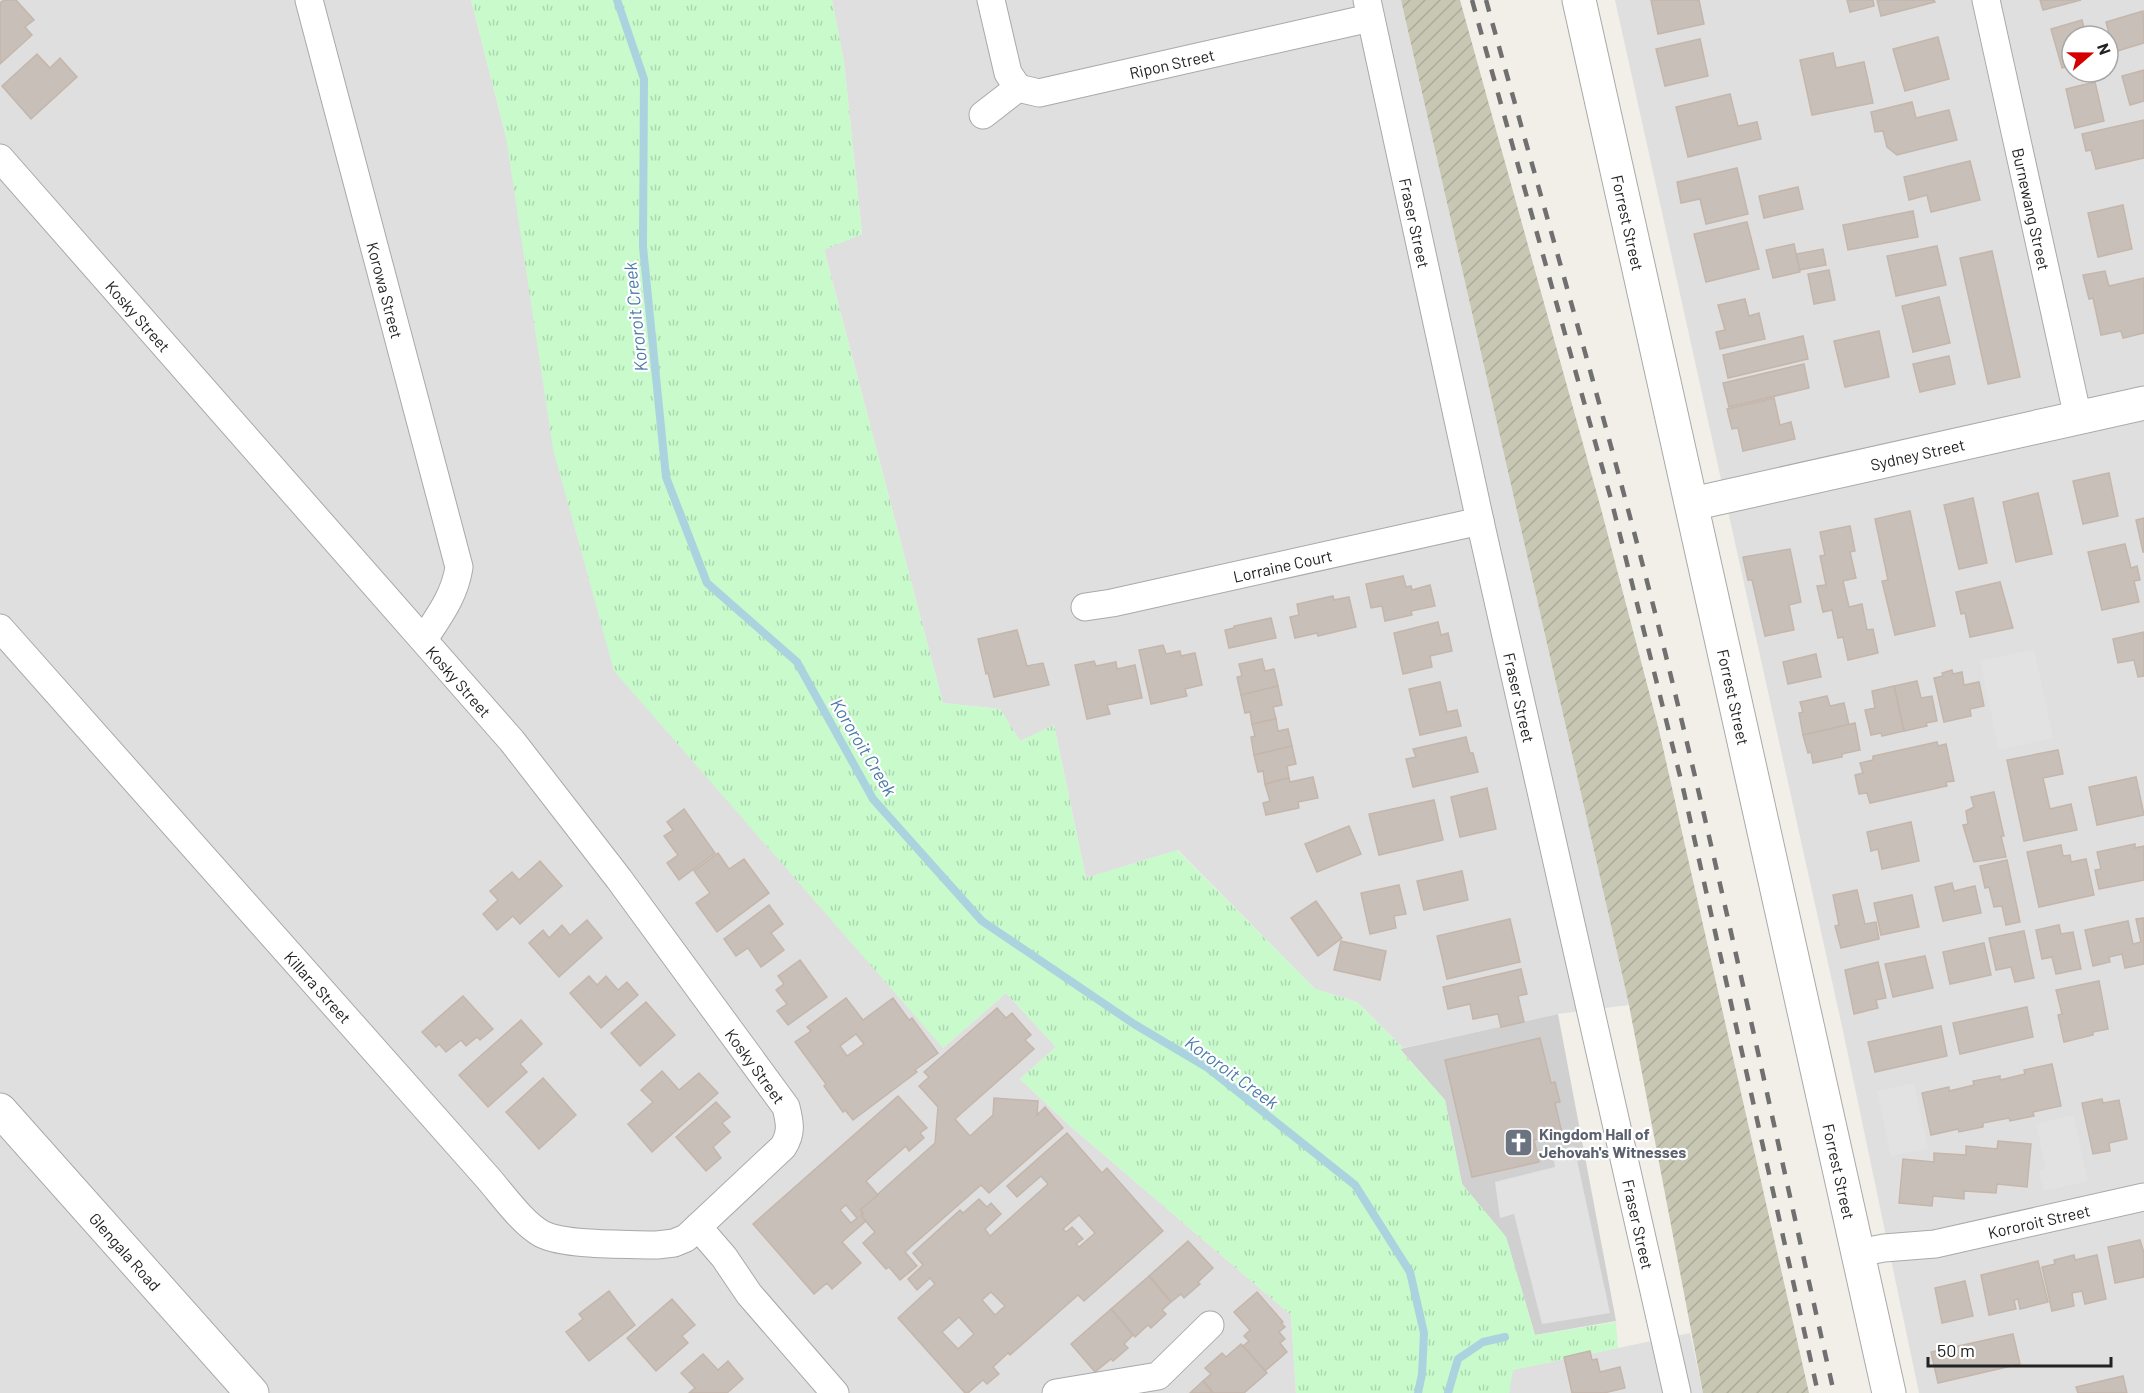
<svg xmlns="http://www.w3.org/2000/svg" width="2144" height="1393" font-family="Barlow,sans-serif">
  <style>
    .residential { fill: #e0dfdf; fill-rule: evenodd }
    .religious { fill: #d0d0d0 }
    .construction { fill: url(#construction-furrows) }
    .park { fill: url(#park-tufts) }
    .parking { fill: #e2e2e2 }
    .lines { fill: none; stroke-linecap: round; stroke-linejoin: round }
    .stream { stroke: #aad3df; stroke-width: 8 }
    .building { fill: #c7bfb8; stroke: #c4b6ab; stroke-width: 1.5; fill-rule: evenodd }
    .minor-casing { stroke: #a9a9a9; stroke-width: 29 }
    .tertiary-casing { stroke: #a9a9a9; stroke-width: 35 }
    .minor { stroke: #fff; stroke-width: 27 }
    .tertiary { stroke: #fff; stroke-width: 33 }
    .rail { stroke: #707070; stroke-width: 4.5; stroke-dasharray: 12 12; stroke-linecap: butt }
    .labels { text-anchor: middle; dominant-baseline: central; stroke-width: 4.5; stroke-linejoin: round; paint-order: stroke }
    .street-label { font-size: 16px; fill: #222; stroke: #fff }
    .worship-label { font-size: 16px; font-weight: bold; fill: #5b616d; stroke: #fff; text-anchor: start }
    .water-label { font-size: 18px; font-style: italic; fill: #4a7aab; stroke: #fff }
  </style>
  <defs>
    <pattern id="construction-furrows" width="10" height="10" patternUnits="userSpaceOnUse" patternTransform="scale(1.5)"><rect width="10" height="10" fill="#c7c7b4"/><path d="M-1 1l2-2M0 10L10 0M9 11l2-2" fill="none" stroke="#abab9a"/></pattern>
    <pattern id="park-tufts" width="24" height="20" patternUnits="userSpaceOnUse" patternTransform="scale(1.5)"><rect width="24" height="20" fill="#c8facc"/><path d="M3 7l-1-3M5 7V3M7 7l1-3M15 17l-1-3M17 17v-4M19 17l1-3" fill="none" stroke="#acd6af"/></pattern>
  </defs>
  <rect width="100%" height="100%" fill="#f2efe9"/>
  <!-- residential -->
  <g class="residential">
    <path d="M0 0H471L506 137 943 1048 1006 993 1056 1047 1020 1079 1069 1125 1291 1315 1296 1393H0Z"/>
    <path d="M832 0H1401L1629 1005 1558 1014 1403 1048 1357 1002 1315 989 1178 850 1086 878 1054 725 1020 741 1000 709 943 703 824 249 862 234 844 62Z"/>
    <path d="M1615 0H2144V1393H1919L1843 1031ZM2072 36H2108V72H2072Z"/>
    <path d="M1690 1333 1703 1393H1509L1512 1370Z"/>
  </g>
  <!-- religious -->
  <path class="religious" d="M1558 1014 1616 1321 1535 1335 1506 1237 1462 1184 1445 1100 1400 1049Z"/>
  <!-- construction -->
  <path class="construction" d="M1401 0H1460L1600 505 1658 726 1809 1393H1703L1629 1005Z"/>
  <!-- park -->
  <path class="park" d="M471 0H832L844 62 862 234 824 250 943 703 1000 709 1020 741 1054 725 1086 878 1177 850 1315 989 1357 1002 1403 1048 1400 1050 1445 1100 1462 1184 1506 1237 1535 1335 1616 1322 1618 1348 1513 1370 1509 1393H1296L1291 1315 1069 1125 1020 1079 1056 1047 1006 993 943 1048 614 671 553 449 506 137Z"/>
  <!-- parking -->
  <g class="parking">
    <path d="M2034 649 2053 738 1999 750 1980 661Z"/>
    <path d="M1914 1083 1928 1148 1891 1156 1877 1091Z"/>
    <path d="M2073 1115 2088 1181 2044 1191 2039 1171 2046 1169 2036 1124Z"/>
    <path d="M1574 1146 1610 1313 1542 1324 1514 1214 1500 1218 1495 1182 1555 1167 1553 1151Z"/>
  </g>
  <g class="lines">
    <!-- stream -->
    <g class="stream">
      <path d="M617 0 644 79 643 247 666 477 707 583 797 662 873 799 982 921 1134 1024 1208 1068 1355 1185 1410 1272 1424 1333 1422 1374 1418 1393"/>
      <path d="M1448 1393 1458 1359 1483 1342 1505 1337"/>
    </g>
  </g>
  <!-- building -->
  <g class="building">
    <path d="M4 0H16L34 20 25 27 32 35 0 64V3Z"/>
    <path d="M1651 0H1699L1704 24 1658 34Z"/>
    <path d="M1847 0H1873L1874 6 1850 12Z"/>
    <path d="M1877 0H1934L1935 2 1881 16Z"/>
    <path d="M2040 0H2081L2043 10Z"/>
    <path d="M2143 11 2144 43 2114 52 2106 22Z"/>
    <path d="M2082 20 2086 36H2072V66L2062 68 2051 29Z"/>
    <path d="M1938 37 1949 79 1905 91 1893 49Z"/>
    <path d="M1700 39 1708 76 1665 86 1656 49Z"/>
    <path d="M1833 53 1836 68 1864 62 1873 103 1812 115 1800 60Z"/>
    <path d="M37 54 50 68 60 58 77 77 31 119 2 86Z"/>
    <path d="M2144 70V101L2130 105 2122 76Z"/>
    <path d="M2095 82 2104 121 2075 128 2066 89Z"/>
    <path d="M1730 94 1738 126 1757 122 1761 139 1688 157 1676 107Z"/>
    <path d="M1912 102 1916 118 1949 110 1957 140 1897 155 1887 147 1883 131 1875 132 1871 112Z"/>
    <path d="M2144 120V158L2096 169 2091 150 2086 151 2082 134Z"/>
    <path d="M1970 161 1980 200 1931 212 1927 195 1909 200 1904 177Z"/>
    <path d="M1737 168 1748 214 1706 224 1700 199 1681 203 1677 182Z"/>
    <path d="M1798 187 1803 209 1764 218 1759 196Z"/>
    <path d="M2123 205 2132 249 2098 257 2088 213Z"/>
    <path d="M1913 211 1918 237 1848 250 1843 225Z"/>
    <path d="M1747 222 1759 269 1706 282 1694 234Z"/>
    <path d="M1794 244 1800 272 1773 278 1766 250Z"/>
    <path d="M1937 246 1946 285 1896 296 1887 256Z"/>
    <path d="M1823 249 1826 265 1800 270 1796 254Z"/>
    <path d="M1992 251 2020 377 1988 384 1960 258Z"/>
    <path d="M1829 270 1835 300 1814 304 1808 274Z"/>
    <path d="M2105 271 2109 286 2144 278V333L2123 338 2121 331 2101 335 2093 298 2089 299 2083 275Z"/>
    <path d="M1939 297 1950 343 1913 352 1902 306Z"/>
    <path d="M1745 299 1749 316 1759 313 1765 339 1720 349 1716 332 1725 330 1718 305Z"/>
    <path d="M1879 331 1889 377 1845 387 1834 341Z"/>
    <path d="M1803 336 1808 359 1728 378 1723 355Z"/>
    <path d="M1949 356 1955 384 1920 392 1913 364Z"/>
    <path d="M1804 364 1809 388 1729 407 1723 383Z"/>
    <path d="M1774 398 1780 425 1791 422 1795 439 1743 451 1738 428 1732 429 1727 409Z"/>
    <path d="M2109 473 2118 516 2083 524 2073 481Z"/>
    <path d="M2038 493 2052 554 2016 562 2003 502Z"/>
    <path d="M1973 498 1987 563 1959 569 1944 505Z"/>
    <path d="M1910 511 1935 626 1895 635 1882 581 1888 580 1875 519Z"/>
    <path d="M2144 518V552H2143L2136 520Z"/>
    <path d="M1850 526 1855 551 1850 552 1856 578 1843 581 1849 607 1862 604 1867 630 1873 629 1878 653 1848 660 1843 637 1838 638 1832 610 1823 612 1817 586 1826 585 1820 556 1825 555 1820 532Z"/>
    <path d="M2125 544 2131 568 2137 566 2140 580 2134 581 2139 602 2102 610 2088 552Z"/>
    <path d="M1790 549 1801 602 1789 605 1794 630 1765 636 1752 580H1748L1743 557Z"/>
    <path d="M1403 576 1406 587 1411 586 1412 590 1430 585 1435 606 1411 611 1412 615 1385 621 1382 606 1371 608 1366 584Z"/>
    <path d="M2000 582 2013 628 1970 637 1965 613 1961 614 1956 592Z"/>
    <path d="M1333 596 1334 600 1349 597 1356 627 1318 636 1317 633 1295 638 1290 617 1299 615 1297 604Z"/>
    <path d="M1271 618 1276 638 1229 648 1225 630 1234 628V626Z"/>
    <path d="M1438 622 1441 635 1448 633 1452 651 1430 656 1432 667 1403 674 1394 633Z"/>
    <path d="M1017 630 1027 666 1043 663 1049 685 994 697 988 673 986 674 978 639Z"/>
    <path d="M2144 632V676L2138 677 2134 660 2118 663 2113 639Z"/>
    <path d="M1163 645 1166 654 1180 651 1181 656 1195 653 1202 685 1185 689 1187 696 1151 704 1139 650Z"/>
    <path d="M1816 654 1821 677 1788 684 1783 662Z"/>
    <path d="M1262 659 1265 671 1274 669 1278 686 1241 695 1237 677 1242 676 1239 664Z"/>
    <path d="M1094 661 1096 666 1116 662 1117 669 1135 665 1142 698 1107 705 1110 714 1087 719 1075 665Z"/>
    <path d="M1952 670 1953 674 1962 672 1964 685 1979 682 1984 706 1970 709 1971 716 1944 722 1934 678 1943 676 1942 673Z"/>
    <path d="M1917 681 1921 698 1932 696 1937 721 1926 723 1927 726 1904 731 1894 686Z"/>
    <path d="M1440 682 1447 712 1457 710 1461 726 1420 735 1409 689Z"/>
    <path d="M1278 686 1282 705 1273 707 1276 719 1252 724 1250 712 1245 713 1241 695Z"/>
    <path d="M1894 686 1904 731 1882 736 1881 733 1871 735 1865 710 1875 708 1872 691Z"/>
    <path d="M1827 696 1830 706 1844 703 1849 725 1803 735 1799 713 1803 712 1800 702Z"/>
    <path d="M1276 719 1278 731 1288 729 1292 746 1254 755 1251 737 1255 736 1252 724Z"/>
    <path d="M1855 723 1860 750 1842 754V757L1813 763 1811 752 1808 753 1803 735Z"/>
    <path d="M1466 737 1470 753H1473L1478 772 1413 787 1406 759 1416 757 1413 749Z"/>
    <path d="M1937 742 1938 746 1946 744 1954 781 1946 782 1947 786 1870 803 1867 793 1859 794 1855 775 1863 773 1860 763 1873 760V756Z"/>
    <path d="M1292 746 1296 764 1287 766 1289 778 1265 784 1263 771 1258 772 1254 755Z"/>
    <path d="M2058 750 2063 774 2043 778 2050 809 2071 804 2077 830 2024 841 2007 760Z"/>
    <path d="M1313 777 1318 798 1298 802 1299 808 1266 815 1263 803 1270 801 1265 784 1289 778 1290 782Z"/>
    <path d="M2136 777 2144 815 2097 825 2089 787Z"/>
    <path d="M1487 788 1496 829 1460 837 1451 797Z"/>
    <path d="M1994 792 2004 836H2001L2006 857 1974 862 1963 825 1968 824 1966 811 1974 807 1971 797Z"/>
    <path d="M1434 800 1443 840 1379 855 1369 814Z"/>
    <path d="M684 809 715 853 679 880 667 863 678 855 664 836 673 830 667 822Z"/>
    <path d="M1911 822 1919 861 1882 869 1878 849 1871 851 1867 832Z"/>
    <path d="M1349 826 1361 854 1317 872 1305 844Z"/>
    <path d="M2135 844V848L2144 846V880L2099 889 2095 870 2101 869 2097 852Z"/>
    <path d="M2061 845 2063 856 2070 855 2071 862 2086 859 2094 895 2039 907 2027 852Z"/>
    <path d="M718 853 729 869 744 859 769 893 717 932 696 903 710 893 694 871Z"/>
    <path d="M2007 860 2020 922 2006 925 2002 906 1994 907 1989 887 1985 888 1980 866Z"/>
    <path d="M540 861 562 886 520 924 513 916 497 930 483 914 498 900 490 891 512 872 519 880Z"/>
    <path d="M1462 871 1468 900 1424 910 1417 881Z"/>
    <path d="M1952 883 1954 891 1975 886 1981 913 1943 921 1935 887Z"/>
    <path d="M1399 885 1406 914 1394 916 1396 928 1370 934 1361 893Z"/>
    <path d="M1857 890 1865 924 1876 922 1879 939 1841 948 1835 926 1839 925 1833 895Z"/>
    <path d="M1912 895 1919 927 1881 935 1874 903Z"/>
    <path d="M1316 901 1342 938 1318 956 1291 918Z"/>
    <path d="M769 905 783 924 771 933 784 950 761 967 748 948 736 956 724 939Z"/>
    <path d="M2144 918V964L2125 968 2122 954 2109 957 2110 962 2093 966 2085 930 2128 921 2133 944 2141 942 2136 919Z"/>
    <path d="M1510 919 1520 962 1447 979 1437 936Z"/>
    <path d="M587 920 602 938 559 977 529 943 543 930 549 938 562 925 570 935Z"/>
    <path d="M2059 925 2061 934 2073 932 2081 969 2056 974 2052 957 2042 959 2036 930Z"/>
    <path d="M2024 931 2034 978 2015 982 2011 967 1996 970 1989 938Z"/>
    <path d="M1341 941 1386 951 1380 980 1334 970Z"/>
    <path d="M1984 943 1991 975 1950 984 1943 952Z"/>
    <path d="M1925 956 1933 988 1893 997 1885 964Z"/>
    <path d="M800 960 827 997 788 1025 777 1011 787 1004 776 990 784 984 778 976Z"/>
    <path d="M1878 962 1886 998 1876 1000 1878 1008 1854 1014 1845 970Z"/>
    <path d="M1521 969 1527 994 1518 996 1524 1022 1501 1027 1498 1014 1473 1019 1470 1004 1448 1009 1443 987Z"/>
    <path d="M589 976 597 985 606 976 618 990 627 982 638 995 601 1028 570 993Z"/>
    <path d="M2099 981 2108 1029 2093 1032V1035L2064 1042 2058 1015 2062 1014 2056 990Z"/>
    <path d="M463 996 493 1029 480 1040 477 1037 466 1046 461 1040 446 1052 439 1044 436 1047 422 1032Z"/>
    <path d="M846 998 863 1020 893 998 909 1020 912 1018 938 1053 915 1070 917 1072 853 1120 845 1110 843 1112 824 1086 826 1084 795 1042 811 1031 807 1027ZM856 1034 864 1044 847 1056 840 1046Z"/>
    <path d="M646 1002 675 1035 640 1066 611 1033Z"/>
    <path d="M2027 1007 2033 1037 1960 1054 1953 1023Z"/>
    <path d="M997 1008 1006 1018 1012 1013 1031 1035 1025 1040 1034 1049 955 1119 970 1136 993 1115 994 1098 1038 1101 1037 1115 1045 1107 1063 1128 989 1193 981 1185 905 1252 917 1266 900 1280 889 1267 886 1269 863 1243 875 1232 861 1216 863 1213 860 1210 935 1143 938 1107 919 1086 929 1077 924 1072Z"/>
    <path d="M521 1020 542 1044 520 1064 527 1072 488 1107 459 1075Z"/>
    <path d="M1941 1026 1947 1056 1875 1072 1868 1042Z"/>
    <path d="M1540 1038 1551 1083 1555 1082 1560 1102 1555 1103 1562 1133 1534 1140 1539 1162 1472 1177 1445 1060Z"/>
    <path d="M2052 1064 2061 1106 2033 1112 2034 1116 2010 1121 2009 1118 1983 1123V1127L1959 1132 1958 1129 1931 1135 1922 1093 1949 1087V1091L1974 1085 1973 1081 2000 1076V1080L2025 1074 2024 1070Z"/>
    <path d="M662 1071 679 1090 699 1073 718 1093 652 1152 628 1124 653 1102 641 1090Z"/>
    <path d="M543 1078 576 1115 539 1149 506 1112Z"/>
    <path d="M898 1096 927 1128 920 1133 924 1138 909 1151 906 1146 866 1181 878 1195 860 1210 863 1213 861 1216 866 1221 842 1242 861 1263 832 1289 827 1283 814 1294 753 1224ZM846 1205 857 1218 851 1223 840 1210Z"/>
    <path d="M2102 1099 2103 1103 2119 1100 2127 1139 2109 1143 2110 1151 2093 1154 2082 1103Z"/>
    <path d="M716 1102 730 1117 722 1123 730 1132 713 1147 721 1158 706 1171 676 1137Z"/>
    <path d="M1067 1133 1102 1173 1107 1168 1163 1231 1084 1301 1078 1295 1010 1355 1008 1353 993 1367 999 1374 987 1384 983 1380 968 1393H965L898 1318 935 1284 930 1278 917 1290 908 1279 923 1265 913 1253 960 1210 963 1213 979 1199 987 1207 991 1203 1001 1214 985 1229 990 1236 1048 1184 1041 1176 1017 1197 1007 1186ZM1079 1215 1095 1233 1079 1247 1076 1244 1083 1239 1072 1227 1066 1232 1063 1229ZM991 1292 1005 1306 995 1315 982 1300ZM959 1317 974 1334 958 1349 942 1332Z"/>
    <path d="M1998 1141 2031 1144 2027 1187 1997 1184 1996 1193 1964 1191V1199L1933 1196 1932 1206 1899 1203 1903 1159 1934 1162V1153L1966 1155V1146L1997 1149Z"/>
    <path d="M2140 1240 2144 1253V1277L2115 1283 2108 1247Z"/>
    <path d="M1188 1241 1213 1268 1198 1282 1200 1284 1184 1298 1181 1294 1171 1302 1149 1276Z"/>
    <path d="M2074 1255 2075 1260 2097 1255 2106 1299 2085 1304 2082 1291 2072 1293 2074 1306 2052 1311 2042 1267 2055 1264 2054 1260Z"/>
    <path d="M2038 1261 2048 1302 2020 1309 2018 1299 2014 1300 2016 1309 1989 1315 1981 1275Z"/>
    <path d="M1149 1276 1171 1302 1162 1310 1166 1314 1151 1328 1148 1325 1135 1337 1111 1309Z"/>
    <path d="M1965 1281 1973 1316 1942 1323 1935 1288Z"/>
    <path d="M609 1291 635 1325 589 1361 566 1332 583 1319 579 1314Z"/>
    <path d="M1257 1292 1283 1322 1281 1323 1285 1327 1279 1332 1285 1339 1280 1343 1287 1352 1265 1371 1243 1346 1249 1341 1244 1336 1250 1330 1234 1312Z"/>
    <path d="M672 1299 695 1325 682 1336 688 1343 656 1371 627 1338Z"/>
    <path d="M1111 1309 1133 1335 1124 1344 1128 1348 1113 1361 1111 1359 1095 1372 1071 1344Z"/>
    <path d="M2013 1334 2020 1364 1938 1383 1931 1352Z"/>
    <path d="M1241 1344 1267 1373 1244 1393H1213L1203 1381 1211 1374 1205 1368 1222 1353 1226 1357Z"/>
    <path d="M1590 1351 1592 1360 1597 1359 1600 1372 1620 1367 1625 1388 1604 1393H1572L1564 1357Z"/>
    <path d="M703 1354 718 1370 728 1361 743 1379 727 1393H689L695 1388 681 1373Z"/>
    <path d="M2123 1376 2127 1393H2078L2076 1387Z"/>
    <path d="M1203 1381 1213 1393H1190Z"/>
  </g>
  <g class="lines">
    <defs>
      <g id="minor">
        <path id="s1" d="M309 0 459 567C455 595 439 616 424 639"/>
        <path d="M991 0 1008 73 1018 88"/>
        <path id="s2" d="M1367 0 1480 521 1677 1393"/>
        <path id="s3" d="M1986 0 2078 418"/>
        <path id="s4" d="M983 115 1018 88 1039 93 1370 18"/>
        <path id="s5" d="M0 158 512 741 619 879 786 1107C790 1123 792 1133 783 1147L686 1238 674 1243 657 1245C628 1244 566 1246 542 1234 522 1223 502 1194 487 1177L0 628"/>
        <path id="s6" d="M1085 607 1112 603 1480 521"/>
        <path d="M698 1227 724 1257 749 1294 835 1393"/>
        <path id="s7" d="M1858 1253 1884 1248 1935 1244 2144 1197"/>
        <path d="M1056 1393 1158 1376 1210 1325"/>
      </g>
      <g id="tertiary">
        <path id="s8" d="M1579 0 1889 1393"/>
        <path id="s9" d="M1692 504 2144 403"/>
        <path id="s10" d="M0 1110 252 1393"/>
      </g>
    </defs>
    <!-- minor casing -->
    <use href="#minor" class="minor-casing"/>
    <!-- tertiary casing -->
    <use href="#tertiary" class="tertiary-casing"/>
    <!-- minor -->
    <use href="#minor" class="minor"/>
    <!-- tertiary -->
    <use href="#tertiary" class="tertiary"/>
    <!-- rail -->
    <g class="rail">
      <path d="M1472 0 1611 499 1683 788 1818 1393"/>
      <path d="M1486 0C1545 213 1608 426 1662 640 1724 890 1777 1142 1834 1393"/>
    </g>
  </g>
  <!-- icons -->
  <defs>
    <symbol id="church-square" viewBox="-11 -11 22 22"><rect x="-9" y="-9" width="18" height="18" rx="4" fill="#6b7280" stroke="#fff"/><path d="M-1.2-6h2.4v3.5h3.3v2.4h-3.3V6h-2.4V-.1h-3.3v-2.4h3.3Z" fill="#fff"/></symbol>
  </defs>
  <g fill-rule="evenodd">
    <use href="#church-square" x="1502" y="1126" width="33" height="33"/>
  </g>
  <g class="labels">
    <!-- street labels -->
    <g class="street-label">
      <text stroke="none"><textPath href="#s4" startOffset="202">Ripon Street</textPath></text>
      <text stroke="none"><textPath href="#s3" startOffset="214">Burnewang Street</textPath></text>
      <text stroke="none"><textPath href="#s2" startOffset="228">Fraser Street</textPath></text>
      <text stroke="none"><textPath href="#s8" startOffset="228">Forrest Street</textPath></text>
      <text stroke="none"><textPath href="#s1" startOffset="300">Korowa Street</textPath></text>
      <text stroke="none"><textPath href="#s5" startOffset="210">Kosky Street</textPath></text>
      <text stroke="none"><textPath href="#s9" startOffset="231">Sydney Street</textPath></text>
      <text stroke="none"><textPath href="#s6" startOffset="202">Lorraine Court</textPath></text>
      <text stroke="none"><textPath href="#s5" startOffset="696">Kosky Street</textPath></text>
      <text stroke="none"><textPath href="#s2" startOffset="714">Fraser Street</textPath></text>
      <text stroke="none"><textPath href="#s8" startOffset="714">Forrest Street</textPath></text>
      <text transform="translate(318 987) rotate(48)">Killara Street</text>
      <text stroke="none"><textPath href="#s5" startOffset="1182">Kosky Street</textPath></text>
      <text stroke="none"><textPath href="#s8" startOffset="1200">Forrest Street</textPath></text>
      <text stroke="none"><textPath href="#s7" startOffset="184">Kororoit Street</textPath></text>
      <text stroke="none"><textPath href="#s2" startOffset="1254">Fraser Street</textPath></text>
      <text stroke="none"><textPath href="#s10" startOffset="189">Glengala Road</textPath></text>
    </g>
    <!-- worship labels -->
    <g class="worship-label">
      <text x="1539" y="1133">Kingdom Hall of<tspan x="1539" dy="18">Jehovah's Witnesses</tspan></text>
    </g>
    <!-- water labels -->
    <g class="water-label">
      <text transform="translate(635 317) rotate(-96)">Kororoit Creek</text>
      <text transform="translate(864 747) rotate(59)">Kororoit Creek</text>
      <text transform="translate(1232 1072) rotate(36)">Kororoit Creek</text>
    </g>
  </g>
  <!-- north arrow -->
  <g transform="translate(2090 54) rotate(70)"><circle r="28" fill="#ffffff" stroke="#a7a7a7" stroke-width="1.5"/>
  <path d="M0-4.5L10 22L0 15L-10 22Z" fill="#d40000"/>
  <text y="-9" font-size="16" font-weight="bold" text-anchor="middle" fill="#222222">N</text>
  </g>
  <!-- scale -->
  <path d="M1928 1357v9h183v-9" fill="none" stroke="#222222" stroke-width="3"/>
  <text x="1937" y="1357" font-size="18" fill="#222222" stroke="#ffffff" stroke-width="4.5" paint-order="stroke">50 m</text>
</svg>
